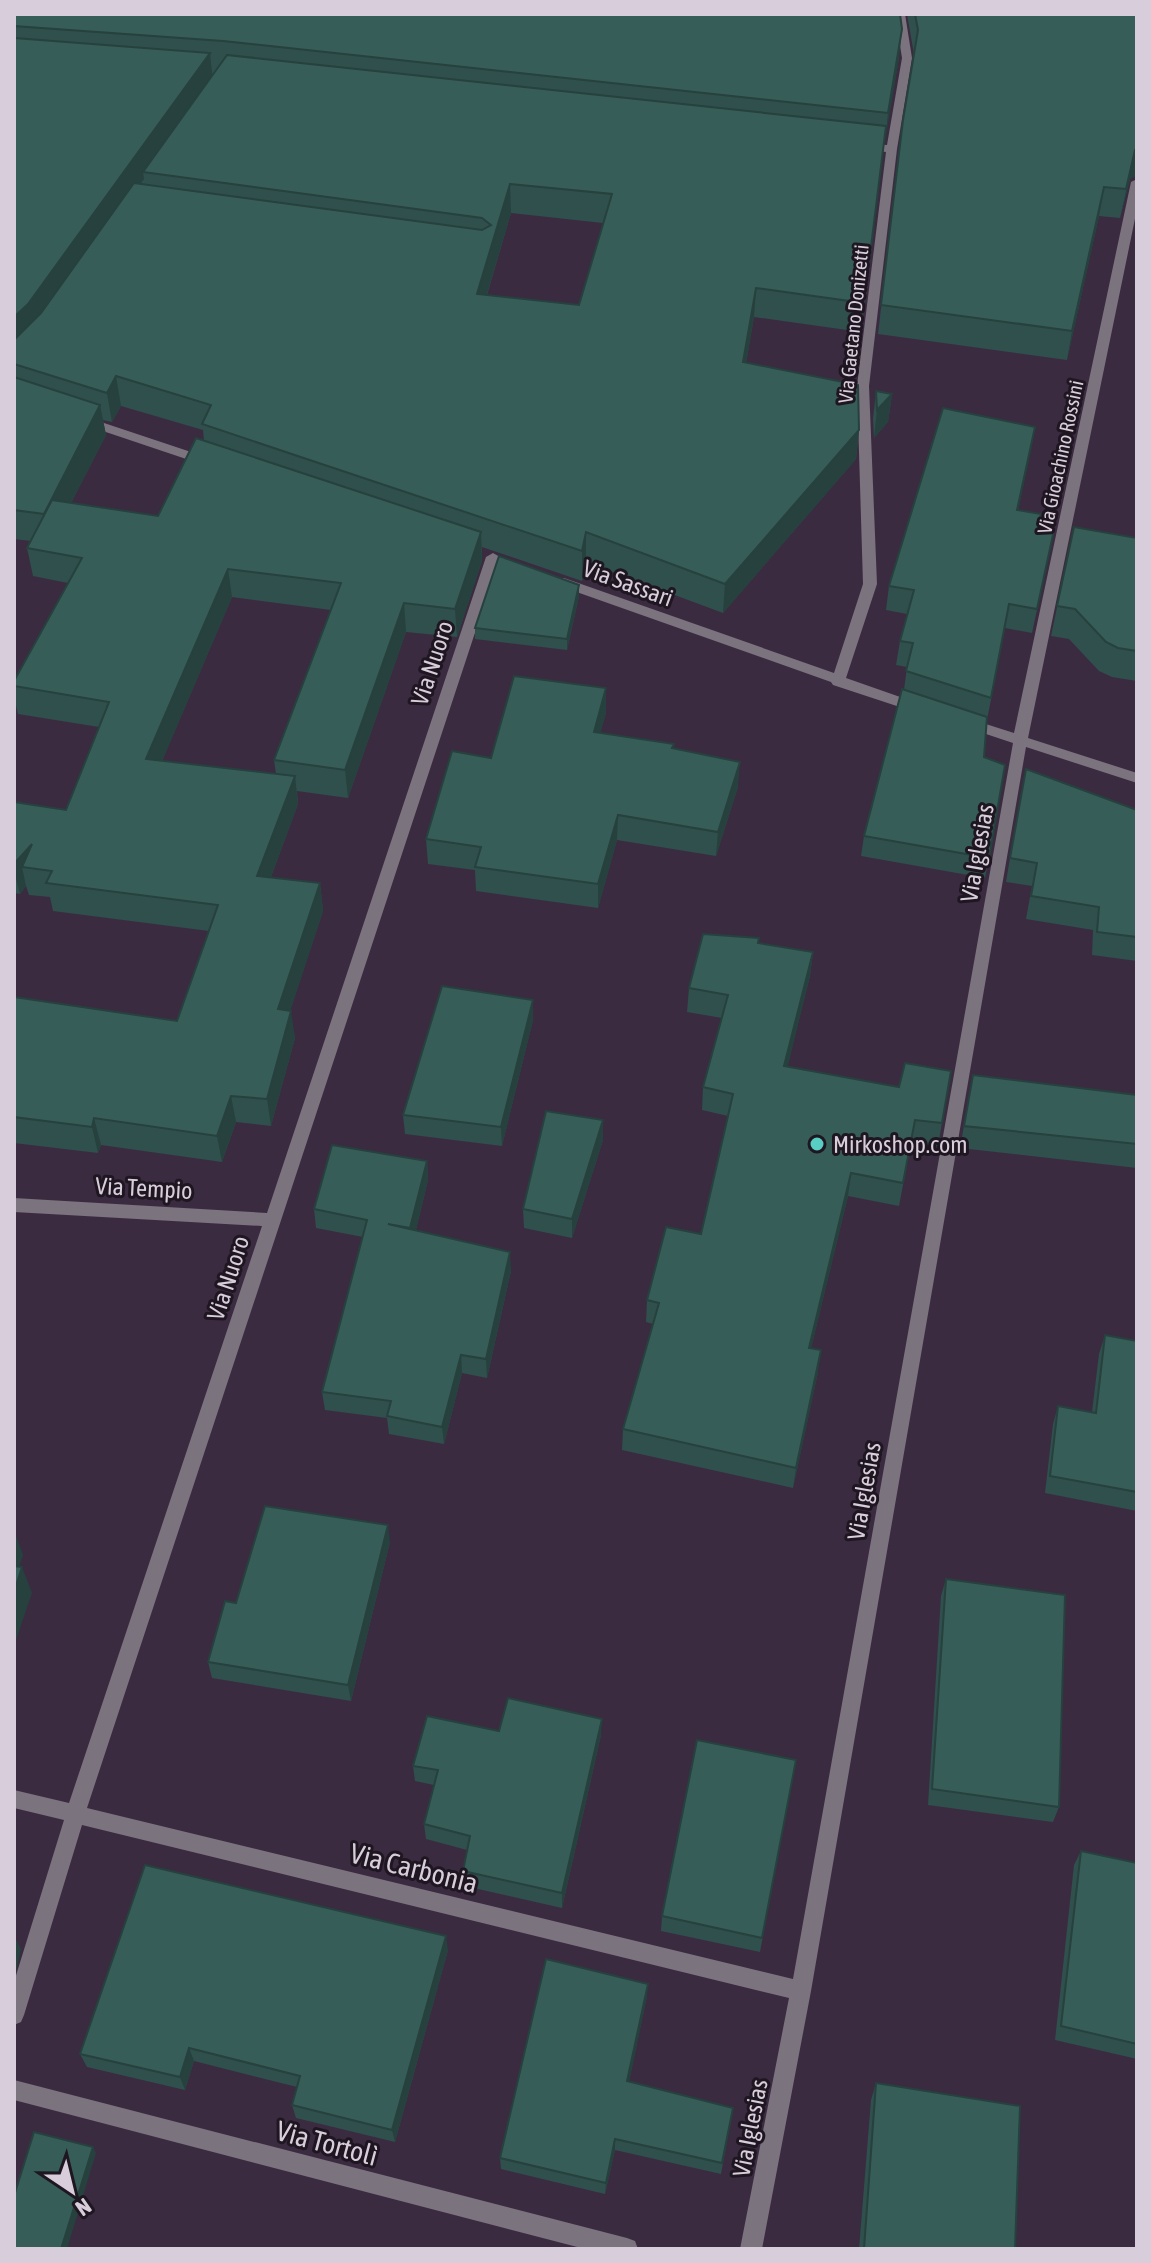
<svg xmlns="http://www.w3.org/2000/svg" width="1151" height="2263" font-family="'Asap Condensed',sans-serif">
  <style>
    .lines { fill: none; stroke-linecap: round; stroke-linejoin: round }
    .minor { fill: #7b737e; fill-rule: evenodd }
    .wall { fill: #2f504c; fill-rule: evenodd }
    .shaded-wall { fill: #26413e }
    .building { fill: #375d58; stroke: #26413e; stroke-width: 2; fill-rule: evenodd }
    .poi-dot { fill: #57cec1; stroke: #1e1620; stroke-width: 3 }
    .labels { text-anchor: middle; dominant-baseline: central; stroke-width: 6; stroke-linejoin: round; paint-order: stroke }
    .far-street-label { font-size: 20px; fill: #d8cddb; stroke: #1e1620 }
    .street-label { font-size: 24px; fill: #d8cddb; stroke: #1e1620 }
    .poi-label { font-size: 24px; fill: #d8cddb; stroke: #1e1620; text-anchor: start }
    .near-street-label { font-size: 28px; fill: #d8cddb; stroke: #1e1620 }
  </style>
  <rect width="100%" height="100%" fill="#3b2b40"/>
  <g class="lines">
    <!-- minor -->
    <g class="minor">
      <path d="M895 14H905L912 58 897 149 869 386 877 584 846 678 923 705 925 708 918 713 833 685 831 682 554 584 552 581 554 578H564L834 673 863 584 857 386 886 152 862 149 857 146 862 143 887 145 902 58Z"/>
      <path d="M1137 179V209L1028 738 1137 773V783L1026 747 811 1991 762 2249H740L789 1998 82 1825 24 2015 21 2022 14 2025V1982L64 1820 14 1808V1790L69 1803 262 1226 14 1212V1198L267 1213 486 557 493 553 500 557 87 1808 793 1979 1013 743 962 726 960 723 967 718 1014 733 1131 182Z"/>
      <path d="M86 417 212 459 214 462 212 465H204L82 424V418Z"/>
      <path d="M14 2080 627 2238 635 2241 638 2249H585L14 2100Z"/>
    </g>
  </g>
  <!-- wall -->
  <g class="wall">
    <path d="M14 14 899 58 884 142 861 332 754 317 746 363 859 430 856 459 723 613 586 562 582 581 482 547V561L457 637 406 632 348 798 297 791 298 804 271 877 320 883 323 911 290 1011 295 1038 271 1126 236 1122 222 1162 101 1145 98 1153 14 1143V997L177 1021 209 931 53 911 50 897 29 895 26 886 20 894 14 893V802L66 810 99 727 18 714 14 697V681L68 583 33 576 27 548 31 541 14 539ZM511 213 603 223 579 305 487 295ZM121 406 203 430 204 441 158 516 71 503 106 435 103 420 112 422ZM232 597 331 610 274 760 276 774 162 761Z"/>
    <path d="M907 14H1137L1130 179 1120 218 1099 216 1067 360 878 334 903 120 914 54Z"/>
    <path d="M876 391 892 394 888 422 874 438 873 419Z"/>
    <path d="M1035 427 1018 511 1039 527 1049 554 1032 633 1005 628 987 720 984 757 1005 765 985 878 861 856 864 836 904 690 907 667 896 665 900 641 907 614 886 610 889 586Z"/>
    <path d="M1074 527 1137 538V681L1112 677 1099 671 1069 639 1051 636Z"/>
    <path d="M579 585V596L567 650 475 639V628Z"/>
    <path d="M606 688V713L600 733 674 748 738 787 716 856 617 840 598 908 476 891 475 870 428 864 426 839 491 758Z"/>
    <path d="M1021 793 1137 810V961L1092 955 1093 930 1026 919 1032 886 1006 882Z"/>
    <path d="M758 944 813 952 810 976 787 1067 899 1087 951 1071 938 1146 911 1143 899 1206 848 1196 811 1348 818 1372 793 1488 622 1450 623 1429 653 1324 646 1322 647 1300 701 1234 728 1116 702 1110 703 1087 722 1018 687 1012 689 988Z"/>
    <path d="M533 1020 502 1146 405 1134 403 1115Z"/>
    <path d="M973 1075 1137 1095V1168L960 1148Z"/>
    <path d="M603 1140 572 1238 524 1228 523 1209Z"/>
    <path d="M427 1161 428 1180 416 1230 511 1271 487 1378 462 1373 444 1444 389 1434 387 1418 325 1410 322 1392 363 1237 316 1228 314 1209Z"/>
    <path d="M1105 1335 1137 1341V1511L1045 1493 1053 1424 1058 1406 1092 1412 1099 1354Z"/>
    <path d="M390 1542 351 1701 212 1678 208 1662 236 1603Z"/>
    <path d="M946 1579 1059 1807 1053 1822 928 1805 941 1596Z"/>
    <path d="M499 1731 601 1735 562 1908 465 1886 463 1871 467 1850 426 1839 424 1824 434 1785 415 1781 413 1766Z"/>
    <path d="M796 1760 760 1952 661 1931 662 1916Z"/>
    <path d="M1081 1851 1137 1863V2059L1055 2040 1074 1865Z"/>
    <path d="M448 1950 395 2142 296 2118 292 2105 297 2087 194 2061 185 2090 87 2067 80 2054Z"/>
    <path d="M647 1996 629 2081 733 2108 721 2174 615 2150 605 2194 501 2169 500 2158Z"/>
    <path d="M876 2083 1015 2249H859L871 2100Z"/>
  </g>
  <!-- shaded-wall -->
  <g class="shaded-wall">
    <path d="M902 29 899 58 885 142 888 113Z"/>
    <path d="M210 53 213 82 143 172 144 179 34 333 14 353V317Z"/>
    <path d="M1135 150H1137V176L1130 179 1120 218Z"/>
    <path d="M510 184 511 213 478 324 477 294Z"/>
    <path d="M1104 187 1099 216 1067 360 1072 331Z"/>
    <path d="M756 288 754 317 741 392 743 362Z"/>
    <path d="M116 376 121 406 112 422 107 393Z"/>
    <path d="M892 394 888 422 874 438 877 410Z"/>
    <path d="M100 405 106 435 50 544 44 514Z"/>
    <path d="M1035 427 1031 451 1013 534 1017 510Z"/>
    <path d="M859 430 856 459 723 613 725 584Z"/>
    <path d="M481 532 482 561 457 637 455 609Z"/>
    <path d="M586 532V562L582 581V551Z"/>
    <path d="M228 569 232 597 151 787 146 759Z"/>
    <path d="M579 585V596L567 650V639Z"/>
    <path d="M404 603 406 632 348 798 345 770Z"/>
    <path d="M606 688V713L594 757V732Z"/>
    <path d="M740 762 738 787 716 856 718 832Z"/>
    <path d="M295 776 298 804 261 904 257 876Z"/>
    <path d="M618 815 617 840 598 908V884Z"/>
    <path d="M32 844 22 867 26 886 20 894 14 871V864Z"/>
    <path d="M320 883 323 911 282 1036 278 1009Z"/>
    <path d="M813 952 810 976 782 1090 784 1066Z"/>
    <path d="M533 1000V1020L502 1146 501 1127Z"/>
    <path d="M291 1011 295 1038 271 1126 267 1099Z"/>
    <path d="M231 1096 236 1122 222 1162 217 1136Z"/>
    <path d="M94 1118 101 1145 98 1153 92 1127Z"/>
    <path d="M603 1120V1140L572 1238V1219Z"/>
    <path d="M427 1161 428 1180 412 1247 410 1228Z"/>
    <path d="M851 1173 848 1196 806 1370 809 1348Z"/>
    <path d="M510 1252 511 1271 487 1378 486 1359Z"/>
    <path d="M821 1350 818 1372 793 1488 796 1468Z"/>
    <path d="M461 1355 462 1373 444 1444 442 1427Z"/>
    <path d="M388 1525 390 1542 351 1701 348 1685Z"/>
    <path d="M14 1530 23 1555 14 1582Z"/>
    <path d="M22 1567 32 1593 14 1646V1592Z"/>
    <path d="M602 1719 601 1735 562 1908V1893Z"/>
    <path d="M14 1936 21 1949 14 1980Z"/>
    <path d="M446 1936 448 1950 395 2142 392 2130Z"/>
    <path d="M648 1984 647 1996 627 2093V2081Z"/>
    <path d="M189 2048 194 2061 185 2090 180 2077Z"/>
    <path d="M615 2139V2150L605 2194 606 2183Z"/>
    <path d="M93 2147 96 2153 67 2249H61Z"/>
  </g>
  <!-- building -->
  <g class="building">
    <path d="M14 14H900L902 29 888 113 223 41 14 26Z"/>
    <path d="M915 14H1137V150H1135L1126 189 1104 187 1072 331 881 305 903 120 918 30Z"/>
    <path d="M14 38 210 53 28 304 14 317Z"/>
    <path d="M227 55 886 126 864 303 756 288 743 362 858 385 859 430 725 584 586 532 582 551 202 424 211 405 116 376 107 393 14 364V340L41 313 134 183 482 230 491 225 482 218 143 172ZM510 184 612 194 579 305 477 294Z"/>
    <path d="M14 377 100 405 44 514 14 510Z"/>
    <path d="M876 391 892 394 877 410Z"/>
    <path d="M943 408 1035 427 1017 510 1041 514 1038 527 1054 530 1037 609 1009 604 991 698 906 671 913 643 900 641 914 590 889 586Z"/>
    <path d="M196 438 481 532 455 609 404 603 345 770 274 760 341 583 228 569 146 759 295 776 257 876 320 883 278 1009 291 1011 267 1099 231 1096 217 1136 94 1118 92 1127 14 1117V997L177 1021 218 905 46 883 52 871 22 867 32 844 14 864V802L66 810 109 702 14 686V681L82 558 27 548 52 500 158 516Z"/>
    <path d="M1074 527 1137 538V651L1118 648 1106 642 1075 609 1057 606Z"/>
    <path d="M499 556 579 585 567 639 475 628Z"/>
    <path d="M514 676 606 688 594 732 674 744 672 748 740 762 718 832 618 815 598 884 475 867 481 847 426 839 452 751 491 758Z"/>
    <path d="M902 689 987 717 984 757 1005 765 989 858 864 836Z"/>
    <path d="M1026 769 1137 810V937L1097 932 1099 907 1031 896 1037 863 1010 858Z"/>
    <path d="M703 934 759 938 758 943 813 952 784 1066 899 1087 905 1063 951 1071 942 1123 915 1120 903 1183 851 1173 809 1348 821 1350 796 1468 623 1429 659 1303 647 1300 666 1227 701 1234 733 1094 703 1087 728 995 689 988Z"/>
    <path d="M442 986 533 1000 501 1127 403 1115Z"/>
    <path d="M973 1075 1137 1095V1144L964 1126Z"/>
    <path d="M546 1111 603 1120 572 1219 523 1209Z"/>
    <path d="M332 1145 427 1161 410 1228 388 1224 510 1252 486 1359 461 1355 442 1427 387 1416 391 1401 322 1392 367 1220 314 1209Z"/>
    <path d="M1105 1335 1137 1341V1492L1050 1476 1058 1406 1096 1413Z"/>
    <path d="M265 1506 388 1525 348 1685 208 1662 225 1601 236 1603Z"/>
    <path d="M14 1566 22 1567 14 1592Z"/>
    <path d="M946 1579 1065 1595 1059 1807 932 1789Z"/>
    <path d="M508 1698 602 1719 562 1893 463 1871 470 1836 424 1824 438 1770 413 1766 427 1716 499 1731Z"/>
    <path d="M697 1740 796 1760 762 1938 662 1916Z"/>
    <path d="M1081 1851 1137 1863V2044L1061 2026Z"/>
    <path d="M145 1865 446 1936 392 2130 292 2105 300 2076 189 2048 180 2077 80 2054Z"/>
    <path d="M546 1959 648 1984 627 2081 733 2108 722 2163 615 2139 606 2183 500 2158Z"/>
    <path d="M876 2083 1020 2106 1015 2249H864Z"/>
    <path d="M34 2132 93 2147 61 2249H14V2196Z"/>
  </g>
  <!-- markers -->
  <circle class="poi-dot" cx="817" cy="1144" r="8"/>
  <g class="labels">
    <!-- far-street labels -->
    <g class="far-street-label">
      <text transform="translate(853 324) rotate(-84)">Via Gaetano Donizetti</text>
      <text transform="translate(1060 457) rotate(-78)">Via Gioachino Rossini</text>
    </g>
    <!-- street labels -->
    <g class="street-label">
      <text transform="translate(628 583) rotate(20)">Via Sassari</text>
      <text transform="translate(432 663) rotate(-72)">Via Nuoro</text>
      <text transform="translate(977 853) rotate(-80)">Via Iglesias</text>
      <text transform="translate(144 1188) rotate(3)">Via Tempio</text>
      <text transform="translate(228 1278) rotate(-72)">Via Nuoro</text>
      <text transform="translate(864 1491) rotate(-80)">Via Iglesias</text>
      <text transform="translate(750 2128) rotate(-79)">Via Iglesias</text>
    </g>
    <!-- poi labels -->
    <g class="poi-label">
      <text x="833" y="1144">Mirkoshop.com</text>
    </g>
    <!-- near-street labels -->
    <g class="near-street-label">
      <text transform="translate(414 1868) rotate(14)">Via Carbonia</text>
      <text transform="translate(327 2143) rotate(15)">Via Tortolì</text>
    </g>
  </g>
  <!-- border -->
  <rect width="1151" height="2263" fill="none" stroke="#d8cddb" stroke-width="32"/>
  <!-- north arrow -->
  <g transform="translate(72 2191) rotate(145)" stroke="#1e1620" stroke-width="6" paint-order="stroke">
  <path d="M0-6L14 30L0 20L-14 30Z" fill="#d8cddb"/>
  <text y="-12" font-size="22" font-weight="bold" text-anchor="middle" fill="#d8cddb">N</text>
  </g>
</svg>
